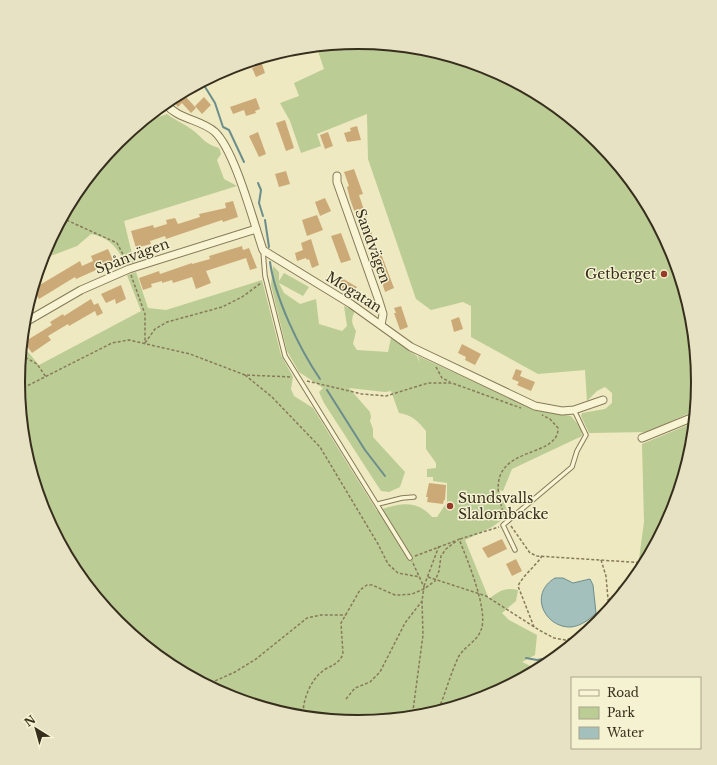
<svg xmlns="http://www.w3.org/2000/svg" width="717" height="765" font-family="'Libre Baskerville',serif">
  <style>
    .green { fill: #bbcc95 }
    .water { fill: #a4c0bd; stroke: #6b8e8c }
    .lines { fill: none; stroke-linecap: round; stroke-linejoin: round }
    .stream { stroke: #6b8e8c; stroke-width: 2 }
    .building { fill: #ca7 }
    .lane-casing { stroke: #877a59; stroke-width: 5.5 }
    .street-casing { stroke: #877a59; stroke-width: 9 }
    .path { stroke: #877a59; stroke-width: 1.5; stroke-dasharray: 3 2; stroke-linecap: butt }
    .lane { stroke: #f9f5d4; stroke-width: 3.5 }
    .street { stroke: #f9f5d4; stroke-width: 7 }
    .poi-dot { fill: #973c28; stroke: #f5f2d1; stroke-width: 1.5 }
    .labels { text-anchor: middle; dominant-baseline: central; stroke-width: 3; stroke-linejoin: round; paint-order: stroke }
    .street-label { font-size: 14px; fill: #372e1d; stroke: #f5f2d1 }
    .poi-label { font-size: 14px; fill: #372e1d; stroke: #f5f2d1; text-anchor: end }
    .rim { fill: none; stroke: #372e1d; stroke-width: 2 }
  </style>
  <rect width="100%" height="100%" fill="#eee9c1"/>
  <!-- green -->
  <g class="green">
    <path d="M359 42C380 44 403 45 425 49 444 52 470 61 488 68 499 72 510 79 520 85 637 147 709 278 696 410L648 432 589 433 581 416 582 413 605 409 612 403V393L605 387 597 391 587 401 585 370 538 374 471 337V306L463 302 431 310 416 299 368 159 367 114 317 134 321 146 301 153 290 121 280 103 299 96 294 83 324 69 317 48Z"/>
    <path d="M167 114C176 121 187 125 195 132 204 140 206 144 219 148L221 154 217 160 224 179 237 186 124 221 134 262 124 266 125 262C116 246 108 237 91 234L77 246 48 257 41 262 44 252 76 193 118 142 141 123Z"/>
    <path d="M273 266 279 272V281L284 273 309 287 303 296 279 283 284 293 300 304 316 299 319 324 342 331 347 326 344 306 355 311C351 319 351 323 356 331L353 344 357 350 388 352 391 338 417 356 420 364 418 356 531 408 571 416 581 428 582 436 512 469 503 491 499 490 509 515 492 527 465 540 489 599C499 591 505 587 518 590L516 601 502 613 509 620 537 635 535 655 522 662 539 670 489 697 425 716 358 723 292 716 228 697 169 665 118 623 75 571 44 513 25 449 18 382 22 345 39 365 141 311 127 275 136 272 148 308 166 310 262 280 281 355 293 377 291 389 294 396 313 408 377 511C397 503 417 499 432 517H437L447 502V483L433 481V477H427V469L436 468V463L426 449V431C418 421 412 415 399 413L391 391 385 392 349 388 370 412 371 417 370 421 373 429V437L405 472 400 487 389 492 381 491 324 403 319 392 323 388 299 372 287 351 271 285Z"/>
    <path d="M695 422 692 449 673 513 648 559H639L644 522 642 444Z"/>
  </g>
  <!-- water -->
  <path class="water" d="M555 578H563L573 583 590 579 593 585 596 613C590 619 581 626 571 627 545 628 528 594 555 578Z"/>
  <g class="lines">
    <!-- stream -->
    <g class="stream">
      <path d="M202 82 215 103 223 127 229 130 244 162"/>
      <path d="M258 183 261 190 259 203 263 216"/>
      <path d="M265 220 269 247"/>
      <path d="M270 262C275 298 299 348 320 379"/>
      <path d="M327 390 365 450 385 476"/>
      <path d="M526 658 537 660 559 656"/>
    </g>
  </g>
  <!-- building -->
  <g class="building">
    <path d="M262 64 265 73 256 77 252 68Z"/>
    <path d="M199 83 201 86 186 97 196 108 191 113 182 103 178 107 171 99Z"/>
    <path d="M204 97 211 105 202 114 195 106Z"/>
    <path d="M256 98 260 109 255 111 256 113 246 116 244 110 233 114 230 107Z"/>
    <path d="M285 120 294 148 286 151 276 123Z"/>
    <path d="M357 126 361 140 347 142 344 133 351 131 350 128Z"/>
    <path d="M258 132 266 154 259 157 249 136Z"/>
    <path d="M328 132 333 146 325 149 320 135Z"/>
    <path d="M354 169 363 194 359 195 374 240 366 243 357 215 356 216 350 199 347 187 349 186 344 172Z"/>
    <path d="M286 171 290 184 279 187 275 174Z"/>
    <path d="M325 198 331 211 320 216 315 202Z"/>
    <path d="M233 201 238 217 223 222 222 220 166 239 165 236 150 241 151 244 136 248 131 231 153 225 154 228 167 224 166 220 175 218 178 224 200 217 199 214 226 208 225 203Z"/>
    <path d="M317 215 323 230 307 236 302 220Z"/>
    <path d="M341 233 351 260 341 263 331 236Z"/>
    <path d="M311 239 319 265 312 268 309 259 307 260 306 258 297 261 295 253 303 250 301 243Z"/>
    <path d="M242 246 243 250 249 248 257 268 250 270 246 258 206 271 211 283 196 289 192 277 173 283 172 280 162 283V281L151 284 152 287 143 290 139 278 159 271 160 274 192 263V264L210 259 209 256Z"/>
    <path d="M108 249 114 262 76 279 75 277 39 299 37 296 29 301 33 289 80 261 82 266 93 261 91 256Z"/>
    <path d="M380 251 394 288 385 292 378 269 376 270 373 262 375 261 372 254Z"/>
    <path d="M340 277 357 287 352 295 335 285Z"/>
    <path d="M121 285 126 299 116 304 115 299 106 303 101 294Z"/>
    <path d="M91 299 94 305 98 303 103 313 97 316 95 311 69 326 68 324 48 336 51 340 32 353 24 342 52 325 50 322 63 314 64 316Z"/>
    <path d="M401 306 408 327 400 330 394 313H396L394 308Z"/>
    <path d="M459 317 463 329 454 332 451 320Z"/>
    <path d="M462 344 481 354 475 365 465 360 466 357 458 353Z"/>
    <path d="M516 369 522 371 520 376 535 382 531 391 517 385 519 382 512 379Z"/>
    <path d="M429 483 446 485 445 500H444L443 504 427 502 428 497H426Z"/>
    <path d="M502 539 507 549 488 558 482 548Z"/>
    <path d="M516 559 522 571 512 576 506 564Z"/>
  </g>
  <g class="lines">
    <defs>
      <g id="lane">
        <path d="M263 251 265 276 285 356 410 558"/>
        <path d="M378 504 402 498 414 497"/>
        <path d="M515 550 503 525 572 467 577 451 586 435 574 410"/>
      </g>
      <g id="street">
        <path d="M165 103C178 120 201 119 215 132 235 151 253 221 263 250L271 255 351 304 411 347 535 406 562 411 574 410 603 400"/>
        <path d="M337 176V182L379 301 383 314 381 325"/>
        <path d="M24 323 81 290 129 269 256 229"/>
        <path d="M642 438 696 416"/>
      </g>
    </defs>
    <!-- lane casing -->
    <use href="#lane" class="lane-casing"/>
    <!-- street casing -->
    <use href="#street" class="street-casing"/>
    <!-- path -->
    <g class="path">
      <path d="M62 218 117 243 127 262"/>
      <path d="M131 275 145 314V343"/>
      <path d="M145 343 155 329 167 322 222 307 242 297 261 283"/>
      <path d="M21 355 37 364 46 377"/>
      <path d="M436 367 442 378 450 382"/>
      <path d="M245 375 272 397 320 447 378 544 388 564 398 573 420 577"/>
      <path d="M307 381 362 394 386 396 428 383H452L521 408"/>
      <path d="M19 390 112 343 129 340 190 354 245 375 292 377"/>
      <path d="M505 516C474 440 559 463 558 428L550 419 542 415"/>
      <path d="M511 526 530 553 537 556 646 563"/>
      <path d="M460 539 499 527"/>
      <path d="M415 556 455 541"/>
      <path d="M601 560 606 576 609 611"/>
      <path d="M428 577 486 596 539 630 554 638 565 640 585 635"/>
      <path d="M424 586 439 546"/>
      <path d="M608 600 616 594 620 586"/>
      <path d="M534 627 518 586C524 574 535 567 542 556"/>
      <path d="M206 685 235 672 256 659 307 618 321 615H346"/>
      <path d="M346 699 355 688 370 682 380 672 405 623 422 601"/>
      <path d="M303 718C302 701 310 680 324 670 332 665 339 664 343 654L341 623 360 590 367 585H372L395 595H400L412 594 424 589 435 581 439 571 441 556 446 549 459 539C467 559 489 611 481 630 477 642 463 647 458 658 450 675 445 695 437 713"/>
      <path d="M412 718 423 635 422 601 424 587 412 561"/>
    </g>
    <!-- lane -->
    <use href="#lane" class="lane"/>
    <!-- street -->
    <use href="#street" class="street"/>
  </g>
  <!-- markers -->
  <g class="poi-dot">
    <circle cx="664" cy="274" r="4"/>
    <circle cx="450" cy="506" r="4"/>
  </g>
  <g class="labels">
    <!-- street labels -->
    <g class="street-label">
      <text transform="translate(373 246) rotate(70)">Sandvägen</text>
      <text transform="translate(132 256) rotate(-20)">Spånvägen</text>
      <text transform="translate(354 292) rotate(32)">Mogatan</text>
    </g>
    <!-- poi labels -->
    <g class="poi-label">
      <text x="656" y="274">Getberget</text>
      <text x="458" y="498" text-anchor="start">Sundsvalls<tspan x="458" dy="16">Slalombacke</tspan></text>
    </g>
  </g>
  <!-- crop -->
  <path d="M0 0H717V765H0ZM25 382a333 333 0 1 1 666 0a333 333 0 1 1-666 0Z" fill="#e6e2c3" fill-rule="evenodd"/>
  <path class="rim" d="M25 382a333 333 0 1 1 666 0a333 333 0 1 1-666 0Z"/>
  <!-- legend -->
  <rect x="571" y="677" width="130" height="72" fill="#f5f2d1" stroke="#a9a489"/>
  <rect x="579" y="690" width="20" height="6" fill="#f9f5d4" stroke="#a9a489"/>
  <text x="607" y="697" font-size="12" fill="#372e1d">Road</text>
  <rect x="579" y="707" width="20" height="12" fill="#bbcc95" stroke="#a9a489"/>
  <text x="607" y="717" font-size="12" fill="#372e1d">Park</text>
  <rect x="579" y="727" width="20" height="12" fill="#a4c0bd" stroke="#a9a489"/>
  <text x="607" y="737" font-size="12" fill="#372e1d">Water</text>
  <!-- north arrow -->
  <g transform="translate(36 729) rotate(323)" stroke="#f5f2d1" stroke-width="3" paint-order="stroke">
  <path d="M0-3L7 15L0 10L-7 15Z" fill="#372e1d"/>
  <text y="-6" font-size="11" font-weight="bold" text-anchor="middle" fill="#372e1d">N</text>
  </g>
</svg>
